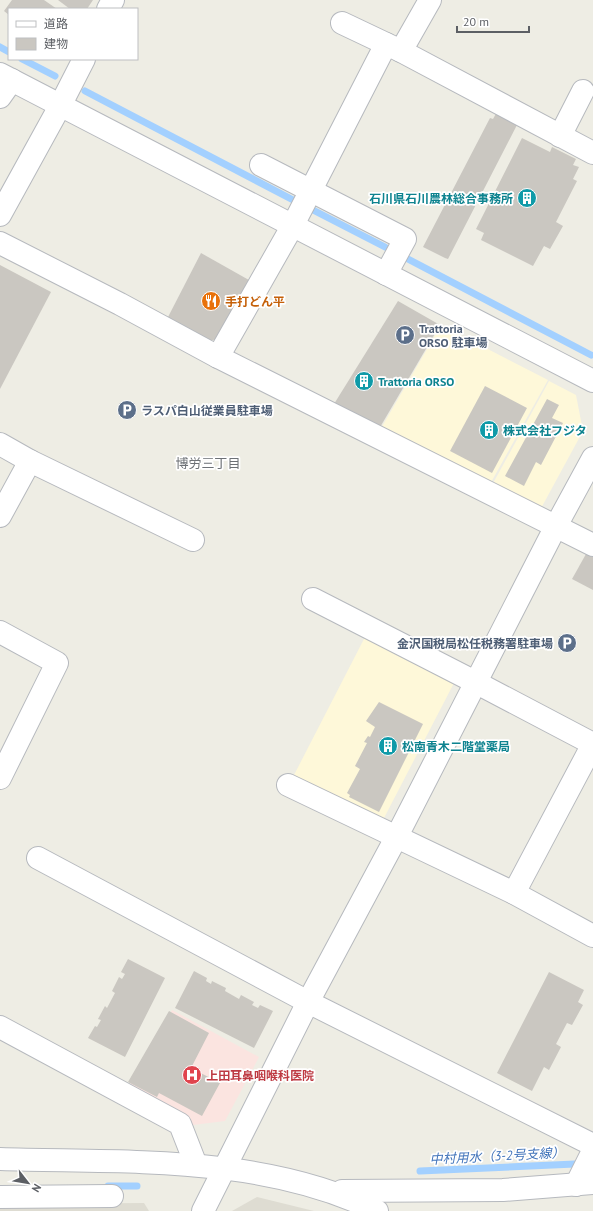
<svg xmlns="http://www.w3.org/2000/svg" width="593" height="1211" font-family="'PT Sans','Noto Sans JP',sans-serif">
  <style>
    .commercial { fill: #fef8d9 }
    .education { fill: #dedcd2 }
    .medical { fill: #fbe4e0 }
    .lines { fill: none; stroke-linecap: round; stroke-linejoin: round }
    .stream { stroke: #a3d0ff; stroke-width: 7 }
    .building { fill: #cac7c1 }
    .minor-casing { stroke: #b6b9be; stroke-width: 24 }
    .minor { stroke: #fff; stroke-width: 22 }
    .labels { text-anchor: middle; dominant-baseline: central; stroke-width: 3.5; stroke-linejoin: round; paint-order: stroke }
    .culture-label { font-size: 12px; font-weight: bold; fill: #0d838f; stroke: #fff; text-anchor: start }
    .food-label { font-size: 12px; font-weight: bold; fill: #c56008; stroke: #fff; text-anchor: start }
    .service-label { font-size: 12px; font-weight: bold; fill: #4e5e75; stroke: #fff; text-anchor: start }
    .health-label { font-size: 12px; font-weight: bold; fill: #be3a42; stroke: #fff; text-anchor: start }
    .neighbourhood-label { font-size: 13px; fill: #6d7176; stroke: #fff }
    .water-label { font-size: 13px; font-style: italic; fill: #4274ba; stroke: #fff }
  </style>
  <rect width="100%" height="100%" fill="#eeede4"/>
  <!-- commercial -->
  <g class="commercial">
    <path d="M441 325 548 380 489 486 380 430Z"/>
    <path d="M549 381 576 395 583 431 539 512 491 487Z"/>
    <path d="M365 637 454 683 383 820 294 775Z"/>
  </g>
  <!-- education -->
  <g class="education">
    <path d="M257 1197 314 1211H232Z"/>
    <path d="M144 1203 149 1211H0V1204Z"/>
  </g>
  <!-- medical -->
  <path class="medical" d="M172 1010 259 1057 225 1121 193 1125 125 1093Z"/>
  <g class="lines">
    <!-- stream -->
    <g class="stream">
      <path d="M0 47 9 52"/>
      <path d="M22 59 55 76"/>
      <path d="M85 91 295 201"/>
      <path d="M313 210 385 247"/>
      <path d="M404 257 591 355"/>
      <path d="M420 1171 575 1164"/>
      <path d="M108 1186H137"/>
    </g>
  </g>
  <!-- building -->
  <g class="building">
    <path d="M12 0H44L57 9H9V15L4 11Z"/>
    <path d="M58 0H93L87 9H70Z"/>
    <path d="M498 110 519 121 448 259 445 258 423 247 490 118 493 119Z"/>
    <path d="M522 138 550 152 552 147 576 159 573 165 579 167 573 179 577 181 556 222 563 226 550 249 544 246 533 266 481 240 484 233 476 229Z"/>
    <path d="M201 253 256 284 226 338 206 341 167 319Z"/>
    <path d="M0 265 51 292 0 389Z"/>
    <path d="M398 301 440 325 379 429 334 404Z"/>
    <path d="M485 386 527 408 492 473 450 451Z"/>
    <path d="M547 399 559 405 552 418 563 423 541 465 536 462 524 486 505 476Z"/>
    <path d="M586 554 593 557V590L572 579Z"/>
    <path d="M379 702 423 724 379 812 349 797 350 795 347 793 360 769 355 766 367 743 364 742 368 736 370 737 375 727 366 721Z"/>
    <path d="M128 959 165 978 125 1057 88 1038 95 1026 97 1027 101 1020 98 1019 105 1006 107 1008 115 993 112 991 119 977 122 979 125 974 121 972Z"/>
    <path d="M194 971 207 978 206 981 211 984 212 981 226 988 225 991 239 999 241 995 254 1002 252 1005 258 1008 260 1005 273 1011 254 1048 175 1008Z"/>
    <path d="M549 972 584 990 578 1002 583 1005 572 1025 567 1023 556 1044 561 1047 549 1070 544 1067 532 1091 497 1073Z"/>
    <path d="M169 1011 209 1033 191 1068 220 1083 202 1116 159 1093 157 1097 128 1082Z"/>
  </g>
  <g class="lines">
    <defs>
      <g id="minor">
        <path d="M108 9 113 0"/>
        <path d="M342 23 401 51 593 153"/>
        <path d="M401 51 430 0"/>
        <path d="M0 74 593 381"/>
        <path d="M0 97 12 80"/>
        <path d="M560 136 583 91"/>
        <path d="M261 165 405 239 386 274"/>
        <path d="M0 215 60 106 84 59"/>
        <path d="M0 243 120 304 218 357 593 545"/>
        <path d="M218 357 293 225 386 44"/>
        <path d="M0 444 30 461 0 516"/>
        <path d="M30 461 193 540"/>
        <path d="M313 599 477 683 593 744"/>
        <path d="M0 632 57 663 0 778"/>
        <path d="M288 785 514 893 593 936"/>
        <path d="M38 858 308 1002 593 1145"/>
        <path d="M514 893 593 744"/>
        <path d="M0 1027 180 1124 196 1165"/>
        <path d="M0 1159C124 1163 262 1154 377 1211"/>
        <path d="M576 1185 593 1151"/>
        <path d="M342 1191 503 1190 593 1183"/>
        <path d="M0 1197 112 1196"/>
        <path d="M203 1211 308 1002 397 836 556 526 593 458"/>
      </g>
    </defs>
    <!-- minor casing -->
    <use href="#minor" class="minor-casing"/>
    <!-- minor -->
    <use href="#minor" class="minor"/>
  </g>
  <!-- icons -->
  <defs>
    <symbol id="building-disc" viewBox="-11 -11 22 22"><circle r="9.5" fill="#0f9aa8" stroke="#fff"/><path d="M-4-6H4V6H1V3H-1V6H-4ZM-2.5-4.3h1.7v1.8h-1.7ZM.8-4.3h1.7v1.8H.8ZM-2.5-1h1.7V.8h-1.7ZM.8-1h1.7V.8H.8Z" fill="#fff"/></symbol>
    <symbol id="restaurant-disc" viewBox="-11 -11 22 22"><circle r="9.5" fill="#e8710a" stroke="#fff"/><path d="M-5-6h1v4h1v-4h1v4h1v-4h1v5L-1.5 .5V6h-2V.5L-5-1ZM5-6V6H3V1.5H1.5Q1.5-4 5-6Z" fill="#fff"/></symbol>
    <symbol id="parking-disc" viewBox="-11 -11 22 22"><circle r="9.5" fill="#5c6f8a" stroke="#fff"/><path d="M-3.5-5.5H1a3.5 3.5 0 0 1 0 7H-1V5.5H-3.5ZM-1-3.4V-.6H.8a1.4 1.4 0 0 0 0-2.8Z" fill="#fff"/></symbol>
    <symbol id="hospital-disc" viewBox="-11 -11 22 22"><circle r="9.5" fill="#e0444e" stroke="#fff"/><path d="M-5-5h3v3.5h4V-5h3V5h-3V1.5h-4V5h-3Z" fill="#fff"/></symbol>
  </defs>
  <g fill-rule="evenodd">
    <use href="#building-disc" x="516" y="187" width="22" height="22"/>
    <use href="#restaurant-disc" x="200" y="290" width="22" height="22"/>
    <use href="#parking-disc" x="394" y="324" width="22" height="22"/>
    <use href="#building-disc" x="353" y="370" width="22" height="22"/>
    <use href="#parking-disc" x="116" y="399" width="22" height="22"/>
    <use href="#building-disc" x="478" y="419" width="22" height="22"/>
    <use href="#parking-disc" x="556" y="632" width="22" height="22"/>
    <use href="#building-disc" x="377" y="735" width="22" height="22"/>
    <use href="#hospital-disc" x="181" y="1064" width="22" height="22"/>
  </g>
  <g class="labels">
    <!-- culture labels -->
    <g class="culture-label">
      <text x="513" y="198" text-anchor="end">石川県石川農林総合事務所</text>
      <text x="378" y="381">Trattoria ORSO</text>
      <text x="503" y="430">株式会社フジタ</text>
      <text x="402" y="746">松南青木二階堂薬局</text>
    </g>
    <!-- food labels -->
    <g class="food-label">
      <text x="225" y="301">手打どん平</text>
    </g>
    <!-- service labels -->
    <g class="service-label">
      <text x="419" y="328">Trattoria<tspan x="419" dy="14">ORSO 駐車場</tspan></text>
      <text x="141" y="410">ラスパ白山従業員駐車場</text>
      <text x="553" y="643" text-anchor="end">金沢国税局松任税務署駐車場</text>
    </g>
    <!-- health labels -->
    <g class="health-label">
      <text x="206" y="1075">上田耳鼻咽喉科医院</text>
    </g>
    <!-- neighbourhood labels -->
    <g class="neighbourhood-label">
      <text x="208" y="463">博労三丁目</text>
    </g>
    <!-- water labels -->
    <g class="water-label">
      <text transform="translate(497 1156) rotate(-3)">中村用水（3-2号支線）</text>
    </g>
  </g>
  <!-- legend -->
  <rect x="8" y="8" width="130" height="52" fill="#ffffff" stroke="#bebfc1"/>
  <rect x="16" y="21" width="20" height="6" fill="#ffffff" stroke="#bebfc1"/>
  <text x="44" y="28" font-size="12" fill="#5c5f64">道路</text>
  <rect x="16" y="38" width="20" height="12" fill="#cac7c1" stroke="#bebfc1"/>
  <text x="44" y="48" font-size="12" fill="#5c5f64">建物</text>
  <!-- north arrow -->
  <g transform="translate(28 1183) rotate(121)" stroke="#ffffff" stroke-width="3" paint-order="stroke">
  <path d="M0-3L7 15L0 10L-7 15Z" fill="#5c5f64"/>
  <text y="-6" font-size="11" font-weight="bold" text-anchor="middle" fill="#5c5f64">N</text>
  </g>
  <!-- scale -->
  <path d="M457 26v6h72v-6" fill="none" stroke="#5c5f64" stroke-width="2"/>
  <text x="463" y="26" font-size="12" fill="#5c5f64" stroke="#ffffff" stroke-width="3" paint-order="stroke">20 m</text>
</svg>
